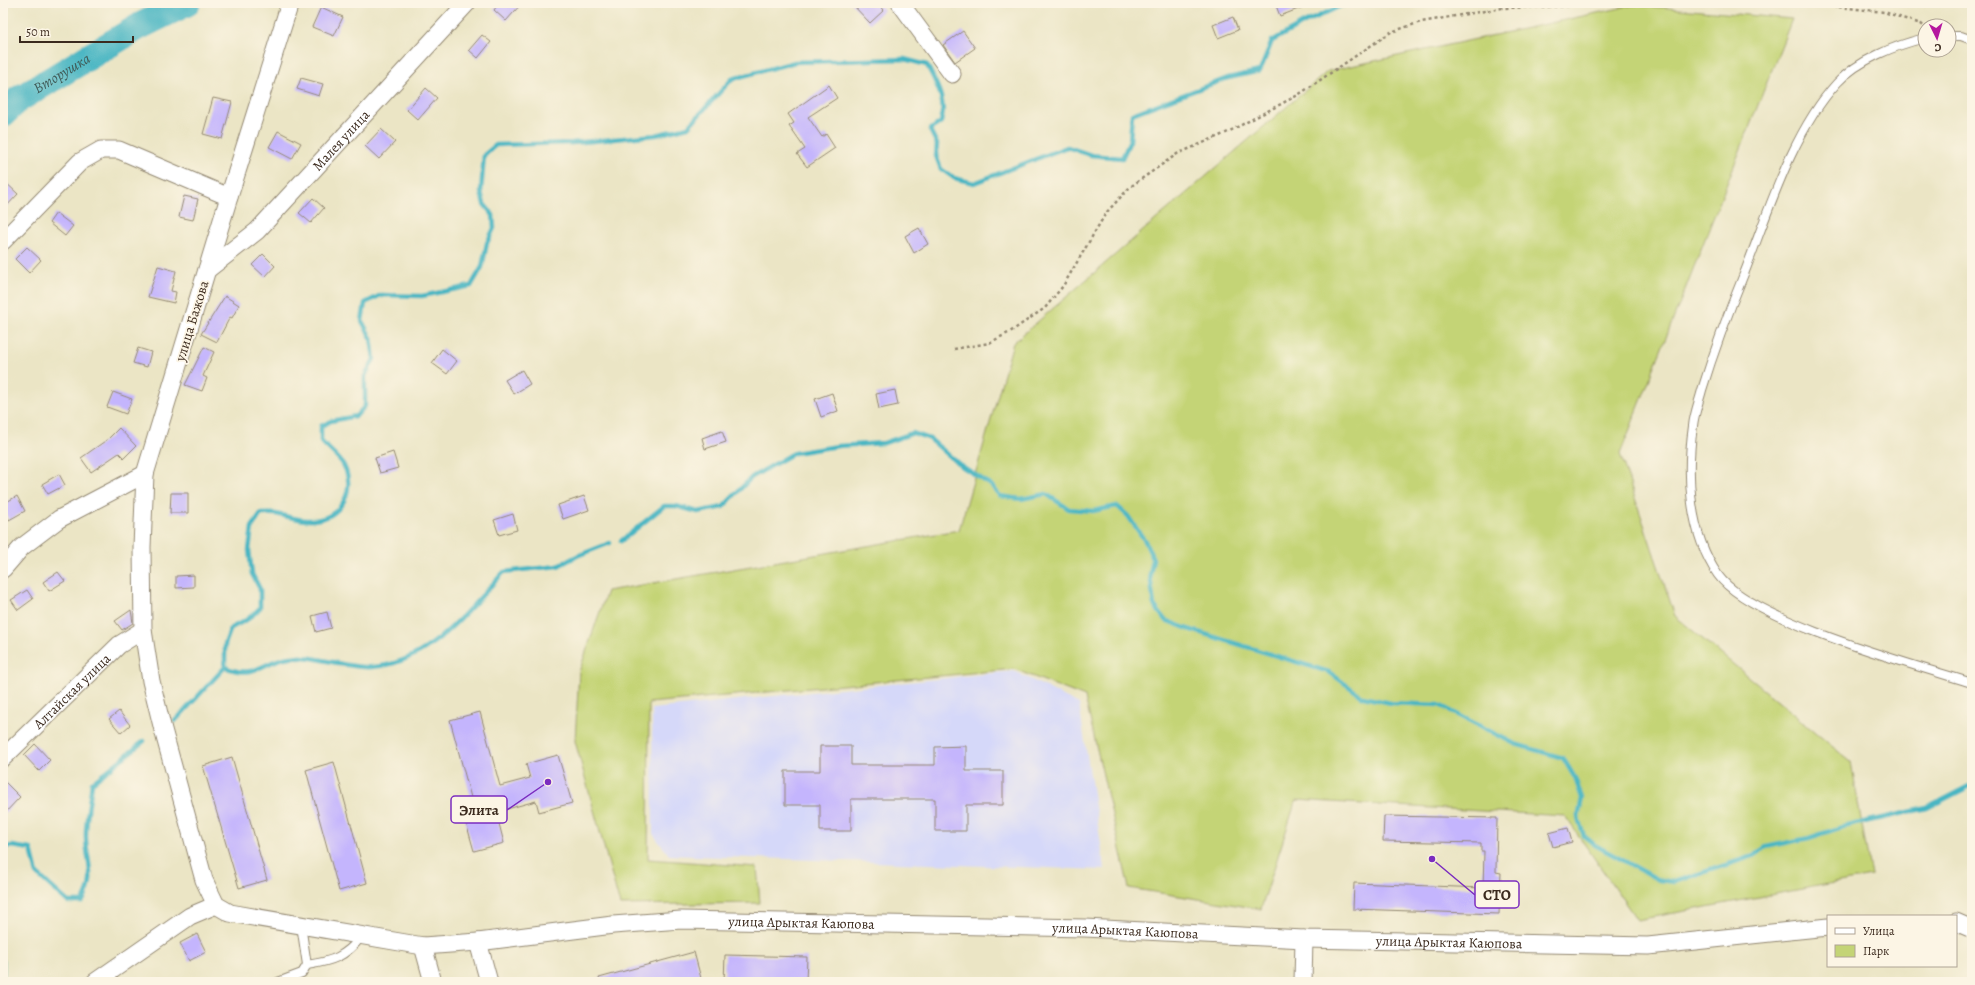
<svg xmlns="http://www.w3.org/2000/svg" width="1975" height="985" font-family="Alegreya,serif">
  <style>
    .built { fill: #d5d8f9 }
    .green { fill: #c4d476; stroke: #807f4a }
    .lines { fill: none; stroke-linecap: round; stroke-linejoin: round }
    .stream { stroke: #48b6c3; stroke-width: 4.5 }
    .river { stroke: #48b6c3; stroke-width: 27 }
    .building { fill: #c4b5fd }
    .service-casing { stroke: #938872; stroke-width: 10 }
    .minor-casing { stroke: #938872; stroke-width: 19 }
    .path { stroke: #938872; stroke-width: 2.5; stroke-dasharray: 3 3; stroke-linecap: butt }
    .service { stroke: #fff; stroke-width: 8 }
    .minor { stroke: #fff; stroke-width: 17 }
    .labels { text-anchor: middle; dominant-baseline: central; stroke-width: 3.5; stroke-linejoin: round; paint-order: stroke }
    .street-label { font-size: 14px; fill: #3b2a1e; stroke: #fcf5e5 }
    .water-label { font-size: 15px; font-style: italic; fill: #405b58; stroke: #fcf5e5 }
    .leader { fill: none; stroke: #7b2cbf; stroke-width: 1.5 }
    .callout-dot { fill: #7b2cbf; stroke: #fcf5e5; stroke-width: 1.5 }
    .callout { fill: #fcf5e5; stroke: #7b2cbf; stroke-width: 1.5 }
    .callout-label { font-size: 15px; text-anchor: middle; font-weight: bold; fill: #3b2a1e }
  </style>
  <rect width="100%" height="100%" fill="#fcf5e5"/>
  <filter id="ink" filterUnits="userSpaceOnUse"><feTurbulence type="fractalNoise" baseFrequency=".025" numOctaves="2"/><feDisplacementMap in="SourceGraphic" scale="8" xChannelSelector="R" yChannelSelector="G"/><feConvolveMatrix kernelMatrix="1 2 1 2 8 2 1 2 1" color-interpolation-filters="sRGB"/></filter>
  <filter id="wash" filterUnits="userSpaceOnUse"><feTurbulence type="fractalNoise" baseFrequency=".012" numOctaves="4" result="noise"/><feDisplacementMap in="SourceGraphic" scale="16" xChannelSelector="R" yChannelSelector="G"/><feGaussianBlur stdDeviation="0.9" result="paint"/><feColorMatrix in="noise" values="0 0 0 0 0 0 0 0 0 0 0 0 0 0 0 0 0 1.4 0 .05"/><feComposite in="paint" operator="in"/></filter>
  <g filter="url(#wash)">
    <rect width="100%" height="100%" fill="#ebe5c5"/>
    <!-- built -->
    <path class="built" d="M1014 671 1079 704 1105 870 669 855 653 834 652 709Z"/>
    <!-- green -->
    <path class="green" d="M1634 5 1792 19 1620 454 1675 616 1851 762 1871 876 1637 920 1565 816 1296 800 1261 909 1129 888 1085 697 1014 669 649 703 648 859 757 867 760 903 620 905 575 741 579 672 607 591 959 530 1013 343 1328 71Z"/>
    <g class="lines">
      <!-- stream -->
      <g class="stream">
        <path d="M621 541 664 506H676L698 512 723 507 752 477 794 453 838 446 884 443 913 433 930 439 960 465 991 485 1000 496 1021 499 1046 494 1069 509 1093 511 1117 506 1128 516 1145 541 1153 559 1150 575 1154 605 1165 620 1188 629 1329 672 1363 697 1391 703 1439 705 1515 744 1563 758 1575 778 1582 798 1578 818 1584 836 1595 845 1659 880 1674 882 1753 856 1766 847 1809 838 1842 827 1927 808 1972 785"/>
        <path d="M225 667C256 681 264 659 291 657 319 655 345 669 372 667 430 664 467 610 504 572L558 566 577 556 610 543"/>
        <path d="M175 721 225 667V644L231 628 248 619 260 608V589L252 574 249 550 252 527 261 514C267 514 274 513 280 515 291 517 301 521 313 520 341 518 356 491 344 466 341 459 327 448 321 441V426L331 421 356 416 365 406V376L374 359 371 338 362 321 365 303 381 295 422 296 471 286 482 267 487 243 494 228 493 215 484 204 481 192 484 155 496 145 572 143 656 135 688 127 732 79 795 62 904 59 927 65C936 84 947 100 941 122L930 130 937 144 936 156 941 169 954 178 974 183 1067 147 1091 155 1122 158 1130 141 1132 114 1228 78 1260 71 1272 41 1304 23 1347 3"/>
        <path d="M3 848 12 846 31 849 37 874 68 902H82C97 880 87 863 86 839 85 821 90 801 92 783L144 741"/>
        <path d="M3 961V974"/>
      </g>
      <!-- river -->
      <path class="river" id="s1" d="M3 114 19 99 140 26 187 3"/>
    </g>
    <g id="blocks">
      <!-- building -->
      <g class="building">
        <path d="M499 3H522L506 21 494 10Z"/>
        <path d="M851 3H878L884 10 870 23Z"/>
        <path d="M1275 3H1311V4L1280 16Z"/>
        <path d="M321 7 343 17 334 36 312 27Z"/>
        <path d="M1233 17 1238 30 1218 38 1213 25Z"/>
        <path d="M963 31 975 48 955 62 943 45Z"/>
        <path d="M482 35 491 42 478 58 469 50Z"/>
        <path d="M301 78 323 84 319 96 297 89Z"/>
        <path d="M829 85 837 98 808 117 822 137 826 134 835 148 807 167 797 154 805 149 789 126 794 123 788 114Z"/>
        <path d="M426 88 437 98 418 120 407 110Z"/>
        <path d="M213 98 232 102 222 139 203 134Z"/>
        <path d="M381 129 395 142 379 159 365 146Z"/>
        <path d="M278 131 301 143 292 159 269 147Z"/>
        <path d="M3 180 18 194 3 210Z"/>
        <path d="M184 196 198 199 193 220 179 217Z"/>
        <path d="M313 198 324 208 311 223 299 213Z"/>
        <path d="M56 213 73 226 65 236 49 223Z"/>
        <path d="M919 228 928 244 914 253 905 236Z"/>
        <path d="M27 247 41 260 29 273 15 259Z"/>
        <path d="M263 254 275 266 265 277 252 265Z"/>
        <path d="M158 266 176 271 171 291 176 292 174 303 148 297Z"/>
        <path d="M225 296 239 305 232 318 230 317 217 342 201 334Z"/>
        <path d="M204 347 214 352 203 376 207 378 202 391 185 385Z"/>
        <path d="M138 348 151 352 147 367 133 363Z"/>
        <path d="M442 349 457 361 447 374 432 363Z"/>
        <path d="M522 370 530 384 514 394 505 380Z"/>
        <path d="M895 390 898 405 879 409 876 394Z"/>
        <path d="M113 392 132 399 126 414 107 407Z"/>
        <path d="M832 393 838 411 821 417 815 399Z"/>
        <path d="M119 428 136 446 124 458 119 453 91 472 81 458 108 439Z"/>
        <path d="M722 431 726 442 705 449 702 438Z"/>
        <path d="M393 452 398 468 380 473 375 458Z"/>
        <path d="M59 474 65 485 48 494 42 484Z"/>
        <path d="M171 493H188V513H170Z"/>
        <path d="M17 496 25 511 9 520 3 508V504Z"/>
        <path d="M584 496 589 510 563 519 558 505Z"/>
        <path d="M513 514 517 530 499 535 494 520Z"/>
        <path d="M58 572 65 581 49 591 43 582Z"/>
        <path d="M194 575V587L176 588V576Z"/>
        <path d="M27 590 33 599 18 610 11 600Z"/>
        <path d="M131 610 133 623 122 630 115 621Z"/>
        <path d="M327 612 331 628 316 632 312 616Z"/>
        <path d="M119 711 130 725 121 733 109 719Z"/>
        <path d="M480 712 500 786 530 778 526 764 558 755 572 803 539 812 536 801 496 812 504 843 474 851 465 819 476 816 450 720Z"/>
        <path d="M35 744 50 760 39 771 24 755Z"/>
        <path d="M820 746H851V765H935V747L966 746V771H1003V805H966V831H935V799H851V831H820V805H785V771H820Z"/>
        <path d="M232 757 267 880 239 888 203 766Z"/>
        <path d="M334 762 367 883 339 891 306 770Z"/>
        <path d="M3 780 20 797 3 815Z"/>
        <path d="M1384 816 1497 818 1496 872 1501 873 1499 914 1353 909 1354 883 1483 888 1484 851H1481V843L1383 841Z"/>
        <path d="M1568 828 1572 842 1553 847 1549 833Z"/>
        <path d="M197 934 206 952 189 961 180 943Z"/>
        <path d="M694 952 702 982H600L599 978Z"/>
        <path d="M725 955 807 957 806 982H724Z"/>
      </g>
    </g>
  </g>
  <g filter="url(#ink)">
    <use href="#blocks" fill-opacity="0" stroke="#938872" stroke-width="1"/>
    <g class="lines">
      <defs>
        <g id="service">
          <path d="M1949 36H1961L1972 40"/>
          <path d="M1925 38C1896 45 1858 60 1837 83 1792 132 1768 213 1744 274 1728 313 1714 351 1702 390 1699 402 1694 414 1693 426 1686 475 1689 533 1718 575 1751 621 1915 665 1972 683"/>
          <path d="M301 925 307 965"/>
          <path d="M278 982 302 973 307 965C333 961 345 957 362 936"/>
        </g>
        <g id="minor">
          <path id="s2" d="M290 3 229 197 145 474 142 547 143 630 151 681 162 726 204 880 216 905 230 913 423 946 478 942 613 925 681 920 1085 928 1304 939 1648 946 1828 927"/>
          <path d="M900 3 952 74"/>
          <path d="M3 241 80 162 101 150H119L229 197"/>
          <path id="s3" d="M207 270 257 231 467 3"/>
          <path d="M3 569 22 547 59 519 145 474"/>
          <path id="s4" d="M3 758 119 645 143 630"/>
          <path d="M1956 922 1972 929"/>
          <path d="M478 942 489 982"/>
          <path d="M423 946 433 982"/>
          <path d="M95 982 190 916 216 905"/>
          <path d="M1303 982 1304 939"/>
        </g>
      </defs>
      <!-- service casing -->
      <use href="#service" class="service-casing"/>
      <!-- minor casing -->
      <use href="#minor" class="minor-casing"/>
      <!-- path -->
      <g class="path">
        <path d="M1803 3 1884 12 1921 24 1925 27"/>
        <path d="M954 349 989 343 1010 332 1045 308 1063 286 1106 213 1130 187 1177 154 1226 133 1298 95 1391 32 1421 22 1502 8 1569 6 1584 3"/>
      </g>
      <!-- service -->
      <use href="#service" class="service"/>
      <!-- minor -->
      <use href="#minor" class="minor"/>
    </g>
  </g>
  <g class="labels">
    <!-- street labels -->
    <g class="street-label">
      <text stroke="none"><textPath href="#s3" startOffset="187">Малея улица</textPath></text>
      <text transform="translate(192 321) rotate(-73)">улица Бажова</text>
      <text stroke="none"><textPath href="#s4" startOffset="96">Алтайская улица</textPath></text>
      <text stroke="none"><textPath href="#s2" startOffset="1526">улица Арыктая Каюпова</textPath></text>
      <text stroke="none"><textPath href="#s2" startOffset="1850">улица Арыктая Каюпова</textPath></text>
      <text stroke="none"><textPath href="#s2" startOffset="2174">улица Арыктая Каюпова</textPath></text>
    </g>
    <!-- water labels -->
    <g class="water-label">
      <text stroke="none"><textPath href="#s1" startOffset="72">Вторушка</textPath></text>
    </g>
  </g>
  <!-- callouts -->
  <path class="leader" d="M548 782L507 810M1432 859L1475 895"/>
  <g class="callout-dot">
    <circle cx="548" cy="782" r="4"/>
    <circle cx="1432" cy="859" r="4"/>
  </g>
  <g class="callout">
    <rect x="451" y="796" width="56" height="27" rx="4"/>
    <rect x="1475" y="881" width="44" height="27" rx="4"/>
  </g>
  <g class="callout-label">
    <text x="479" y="815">Элита</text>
    <text x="1497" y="900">СТО</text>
  </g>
  <!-- margin -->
  <rect width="1975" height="985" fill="none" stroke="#fcf5e5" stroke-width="16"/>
  <!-- legend -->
  <rect x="1827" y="915" width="130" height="52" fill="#fcf5e5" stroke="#afa495"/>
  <rect x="1835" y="928" width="20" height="6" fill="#ffffff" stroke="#afa495"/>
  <text x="1863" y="935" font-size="12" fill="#3b2a1e">Улица</text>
  <rect x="1835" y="945" width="20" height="12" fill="#c4d476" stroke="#afa495"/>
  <text x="1863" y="955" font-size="12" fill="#3b2a1e">Парк</text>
  <!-- north arrow -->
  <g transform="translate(1937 38) rotate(175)"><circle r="19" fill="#fcf5e5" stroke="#afa495"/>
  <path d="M0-3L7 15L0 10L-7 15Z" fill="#b5179e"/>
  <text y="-6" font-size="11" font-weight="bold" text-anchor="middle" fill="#3b2a1e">С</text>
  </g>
  <!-- scale -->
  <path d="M20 36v6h113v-6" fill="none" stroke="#3b2a1e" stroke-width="2"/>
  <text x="26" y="36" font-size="12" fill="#3b2a1e" stroke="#fcf5e5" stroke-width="3" paint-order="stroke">50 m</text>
</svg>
